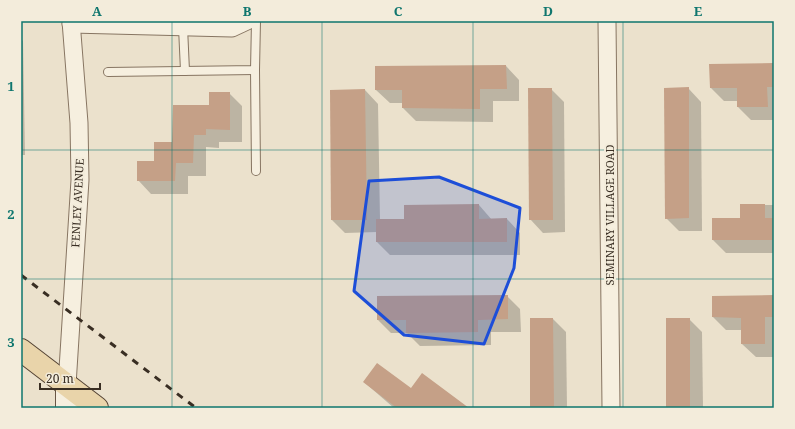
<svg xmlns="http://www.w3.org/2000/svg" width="795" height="429" font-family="'Noto Serif',serif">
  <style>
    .shadow { fill: #0003 }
    .building { fill: #c5a087 }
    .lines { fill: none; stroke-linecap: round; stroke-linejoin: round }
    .service-casing { stroke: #877562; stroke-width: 10 }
    .minor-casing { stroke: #877562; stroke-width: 19 }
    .secondary-casing { stroke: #695645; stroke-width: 24 }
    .primary-casing { stroke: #554435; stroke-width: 24 }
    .service { stroke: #f6efdf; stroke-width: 8 }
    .minor { stroke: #f6efdf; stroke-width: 17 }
    .secondary { stroke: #f6efdf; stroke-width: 22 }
    .primary { stroke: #e9d4aa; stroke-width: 22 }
    .rail { stroke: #392e23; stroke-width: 3; stroke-dasharray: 7 7; stroke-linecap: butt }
    .marked { fill: #1d4ed8; fill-opacity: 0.2; stroke: #1d4ed8; stroke-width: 3; stroke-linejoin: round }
    .grid { fill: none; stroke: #0f766e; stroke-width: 1; stroke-opacity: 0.55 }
    .labels { text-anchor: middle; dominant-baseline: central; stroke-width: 4; stroke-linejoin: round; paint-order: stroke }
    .street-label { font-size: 11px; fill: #392e23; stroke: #f3ecdb }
    .neatline { fill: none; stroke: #0f766e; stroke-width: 1.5 }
    .grid-label { font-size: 13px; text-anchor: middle; font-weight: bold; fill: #0f766e }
  </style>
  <rect width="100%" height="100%" fill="#ebe1cc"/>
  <!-- shadow -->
  <g class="shadow">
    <path d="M21 39 23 41 25 155H21Z"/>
    <path d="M774 64V120H751L738 107V101H724L711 88Z"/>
    <path d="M506 66 519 80V101H493V122L416 121 403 108V103H390L376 90Z"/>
    <path d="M688 88 701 102 702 231H679L666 218Z"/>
    <path d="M551 89 564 102 565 232 543 233 530 219Z"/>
    <path d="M365 90 378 104 380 220H405L479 205 492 220 507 219 520 233V255H390L377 242V232L345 233 332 220Z"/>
    <path d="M229 93 242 106V142H219V148L206 147V176H188V194H151L138 180 210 106Z"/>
    <path d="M741 205H774V253H726L713 240 741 219Z"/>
    <path d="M507 296 520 309 521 332H491V345L420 346 407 333H391L378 320Z"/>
    <path d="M774 296V357H756L742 344V330H726L713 317V297Z"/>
    <path d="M553 319 566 332 567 408H531Z"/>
    <path d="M689 319 702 332 703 408H667Z"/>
    <path d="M364 382 411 390 467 408H394Z"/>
  </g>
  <!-- building -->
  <g class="building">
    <path d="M774 63V87H767L768 107H737V88H710L709 64Z"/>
    <path d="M506 65 507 89H480V109L402 108V90H375V66Z"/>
    <path d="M689 87V218L665 219 664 88Z"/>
    <path d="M528 88H552L553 220H529Z"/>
    <path d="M365 89 367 220H331L330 90Z"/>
    <path d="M209 92H230V130L206 129V135H194L193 163H176L175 181H137V161H154V142H172L173 105H209Z"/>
    <path d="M479 204V219L507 218V242H376V219H404V205Z"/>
    <path d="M740 204H765V218H774V240H712V218H740Z"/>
    <path d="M508 295V319L478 320V332L406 333V320H377V296Z"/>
    <path d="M774 295V317H765V344H741V318L712 317V296Z"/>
    <path d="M530 318H553L554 408H530Z"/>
    <rect x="666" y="318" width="24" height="90"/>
    <path d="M377 363 411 388 422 373 469 408H397L363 382Z"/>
  </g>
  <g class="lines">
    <defs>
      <g id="service">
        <path d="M183 27 185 71"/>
        <path d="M255 70 256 171"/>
        <path d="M108 72 255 70 256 21"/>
      </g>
      <g id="minor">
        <path d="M607 21 611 408"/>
        <path d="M71 24 232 28 247 21"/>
        <path d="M67 385 80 180 79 123 71 21"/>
      </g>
      <path id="secondary" d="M67 408V385"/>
      <path id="primary" d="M21 350 97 408"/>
    </defs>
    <!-- service casing -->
    <use href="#service" class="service-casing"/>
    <!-- minor casing -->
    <use href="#minor" class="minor-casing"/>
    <!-- secondary casing -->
    <use href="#secondary" class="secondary-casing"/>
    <!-- primary casing -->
    <use href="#primary" class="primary-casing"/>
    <!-- service -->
    <use href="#service" class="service"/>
    <!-- minor -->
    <use href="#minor" class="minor"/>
    <!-- secondary -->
    <use href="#secondary" class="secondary"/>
    <!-- primary -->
    <use href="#primary" class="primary"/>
    <!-- rail -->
    <path class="rail" d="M21 275 196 408"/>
  </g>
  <!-- marked area -->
  <path class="marked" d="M439 177 520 208 514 268 484 344 404 335 354 291 369 181Z"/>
  <!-- grid -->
  <path class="grid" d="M172 21V408M322 21V408M473 21V408M623 21V408M21 150H774M21 279H774"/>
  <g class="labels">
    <!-- street labels -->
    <g class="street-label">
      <text transform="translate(77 203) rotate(-87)">FENLEY AVENUE</text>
      <text transform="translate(609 215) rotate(-90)">SEMINARY VILLAGE ROAD</text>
    </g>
  </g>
  <!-- border -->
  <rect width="795" height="429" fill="none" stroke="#f3ecdb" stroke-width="44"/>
  <!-- scale -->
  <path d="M40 383v6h60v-6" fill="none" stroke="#392e23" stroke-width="2"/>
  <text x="46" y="383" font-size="12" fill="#392e23" stroke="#f3ecdb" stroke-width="3" paint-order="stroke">20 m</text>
  <rect x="22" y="22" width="751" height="385" class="neatline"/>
  <g class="grid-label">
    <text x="97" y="16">A</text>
    <text x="247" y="16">B</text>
    <text x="398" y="16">C</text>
    <text x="548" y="16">D</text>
    <text x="698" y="16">E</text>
    <text x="11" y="91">1</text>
    <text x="11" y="219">2</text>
    <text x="11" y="347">3</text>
  </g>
</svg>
